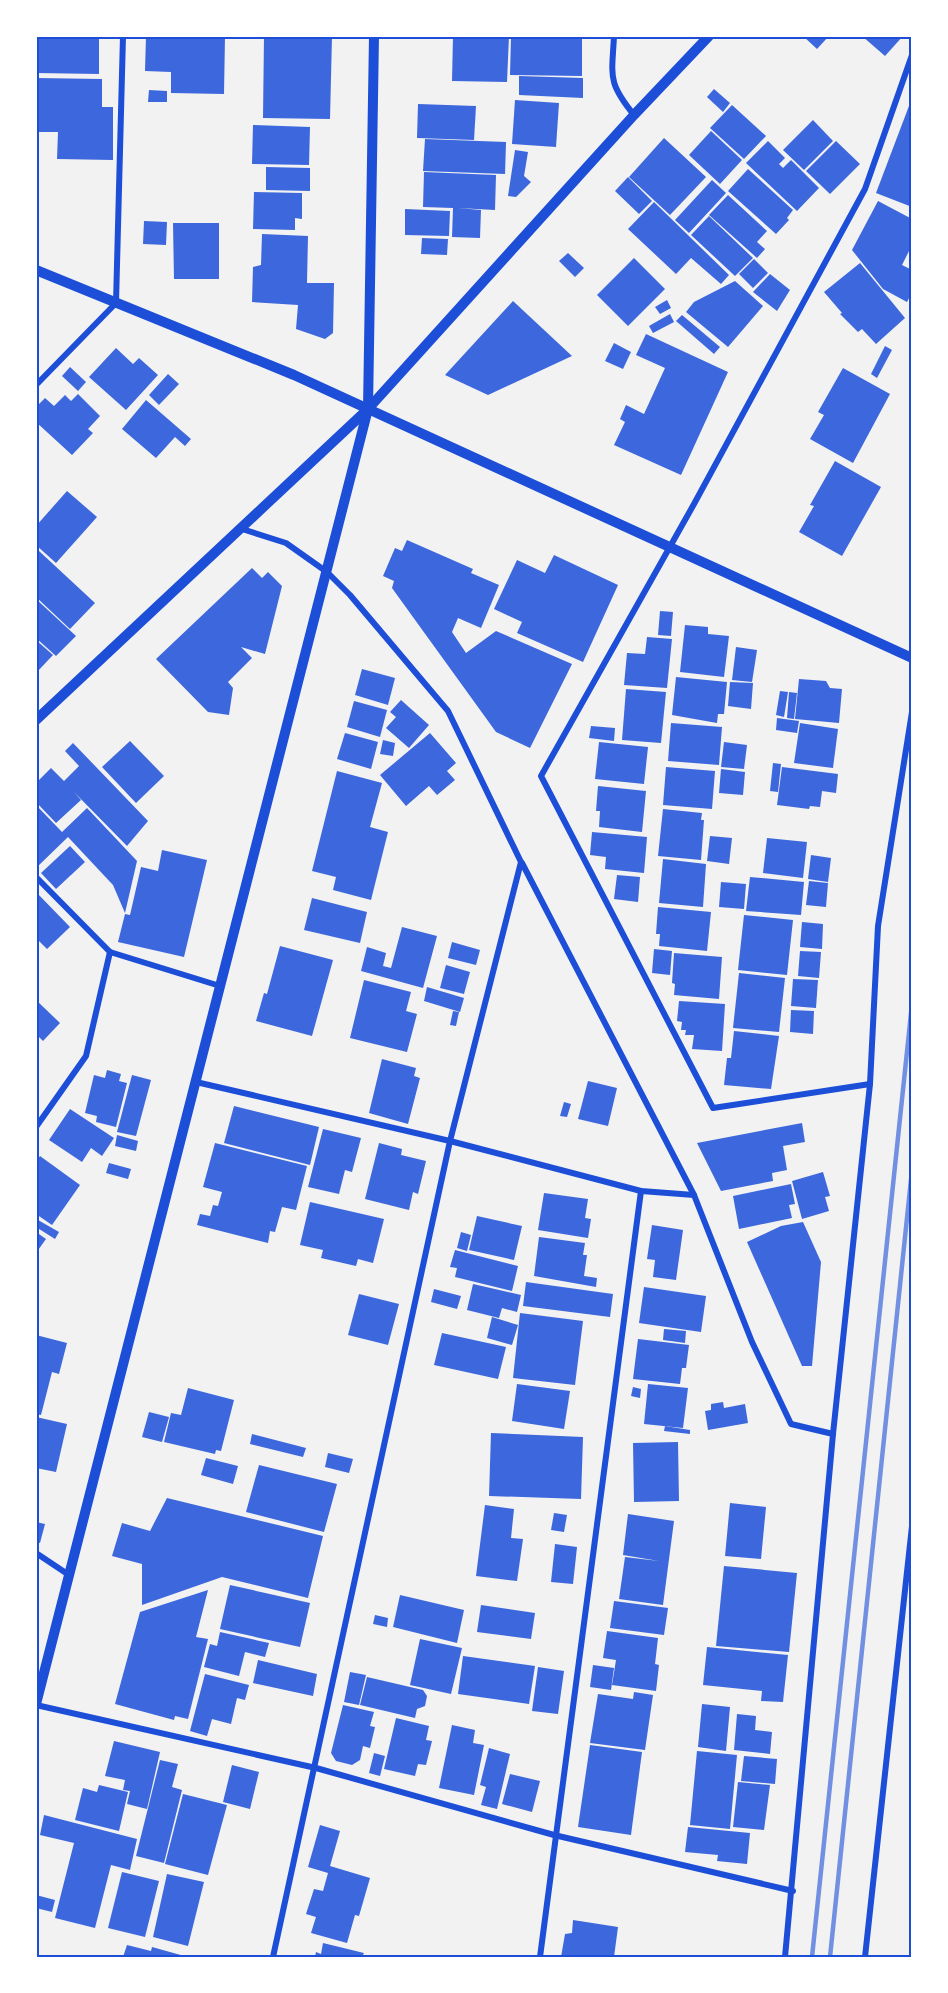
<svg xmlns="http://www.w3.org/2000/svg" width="948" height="1993" font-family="Montserrat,sans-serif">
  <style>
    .building { fill: #3d67dc }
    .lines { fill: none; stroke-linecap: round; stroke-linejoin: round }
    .minor { stroke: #1d4ed8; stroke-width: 6 }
    .tertiary { stroke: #1d4ed8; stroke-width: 10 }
    .rail { stroke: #7290e2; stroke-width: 4.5 }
    .neatline { fill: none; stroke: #1d4ed8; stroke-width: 2 }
  </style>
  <rect width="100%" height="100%" fill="#f2f2f2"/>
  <!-- building -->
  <g class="building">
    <path d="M36 36H99V74L36 73Z"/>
    <path d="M146 36H225L224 94 171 93V72L145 71Z"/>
    <path d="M264 36H332L330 119 263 118Z"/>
    <path d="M453 36H509L507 82 452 81Z"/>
    <path d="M803 36H829L817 49Z"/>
    <path d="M862 36H903L885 56Z"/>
    <path d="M511 37 582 38V76L510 75Z"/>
    <path d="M519 76 583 78V98L519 95Z"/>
    <path d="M36 78 102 79V107H113V160L57 159 58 132H36Z"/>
    <path d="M714 89 730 103 723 112 707 97Z"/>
    <path d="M149 90 167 91V102H148Z"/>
    <path d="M912 98V207L876 193Z"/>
    <path d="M515 100 559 103 556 147 512 144Z"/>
    <path d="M418 104 476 106 474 140 417 138Z"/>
    <path d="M732 105 766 136 744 159 710 128Z"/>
    <path d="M813 120 833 141 804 170 783 150Z"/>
    <path d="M253 125 310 127 309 165 252 164Z"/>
    <path d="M711 131 742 160 720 184 689 155Z"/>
    <path d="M664 138 706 177 670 215 629 177Z"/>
    <path d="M425 139 506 142 505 174 423 171Z"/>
    <path d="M768 141 785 158 779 164 783 168 791 160 819 188 797 211 746 163Z"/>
    <path d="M836 141 860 164 830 194 806 171Z"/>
    <path d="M515 150 528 152 524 176 531 182 516 197 508 196Z"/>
    <path d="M266 167 310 168V191L266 190Z"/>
    <path d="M748 169 793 210 787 218 789 220 776 234 728 191Z"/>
    <path d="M424 172 496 175 495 210 458 208 481 210 480 238 452 237 453 208 423 207Z"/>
    <path d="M628 177 652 201 639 214 615 191Z"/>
    <path d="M712 180 726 193 689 233 675 220Z"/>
    <path d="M254 192 302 193V219L295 218V230L253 229Z"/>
    <path d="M728 195 767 231 757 242 765 249 757 258 709 215Z"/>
    <path d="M878 201 912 219V245L902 265 912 270V292L907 302 883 289 852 250Z"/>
    <path d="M654 202 729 275 721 284 691 258 676 274 628 229Z"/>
    <path d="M405 209 450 211 449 236 405 235Z"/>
    <path d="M709 216 753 258 735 276 691 235Z"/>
    <path d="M144 221 167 222 166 245 143 244Z"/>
    <path d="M173 223H219V279H174Z"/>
    <path d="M262 234 308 236 307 283H334L333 333 325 339 296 329 298 305 252 302 253 267 261 265Z"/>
    <path d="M422 238 448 239 447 255 421 254Z"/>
    <path d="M568 253 584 268 575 277 559 261Z"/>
    <path d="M634 258 665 289 628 326 597 295Z"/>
    <path d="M754 259 768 273 753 288 739 274Z"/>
    <path d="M860 263 905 318 876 344 862 329 858 332 840 314 842 313 824 292Z"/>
    <path d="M770 274 790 290 777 311 753 292Z"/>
    <path d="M735 281 763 306 728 347 686 312 694 302Z"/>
    <path d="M667 300 671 308 660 314 655 307Z"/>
    <path d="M513 301 572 356 488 395 445 375Z"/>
    <path d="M670 314 674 322 653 333 649 326Z"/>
    <path d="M682 315 720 347 714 354 676 321Z"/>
    <path d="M646 334 728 372 681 475 614 445 625 422 620 419 626 405 644 414 665 368 636 355Z"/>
    <path d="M614 343 631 352 623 369 605 361Z"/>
    <path d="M885 346 892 350 877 378 871 374Z"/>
    <path d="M116 348 133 364 139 358 158 375 126 410 89 377Z"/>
    <path d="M70 367 86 382 78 391 62 376Z"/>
    <path d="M843 368 890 394 853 463 810 439 824 415 818 412Z"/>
    <path d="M168 374 179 384 159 405 149 395Z"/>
    <path d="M78 394 100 416 88 429 93 433 72 455 36 422V407L45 398 54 406 65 395 71 401Z"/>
    <path d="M146 400 191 439 185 446 175 437 156 458 122 429Z"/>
    <path d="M835 461 881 487 842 556 799 532 814 506 810 505Z"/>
    <path d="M67 491 97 517 56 563 36 545V526Z"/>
    <path d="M407 540 473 569 471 573 499 585 481 628 458 618 452 632 466 653 496 631 572 664 530 748 496 732 392 588 394 581 383 576 395 548 402 551Z"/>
    <path d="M39 551 95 603 70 629 36 597V554Z"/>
    <path d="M554 555 618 585 583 662 517 633 522 622 494 609 517 560 545 573Z"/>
    <path d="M252 568 262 578 268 572 282 586 265 654 241 647 252 658 228 682 233 688 229 715 208 712 156 659Z"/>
    <path d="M36 599 76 636 56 656 36 638Z"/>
    <path d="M660 611 673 612 671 636 658 635Z"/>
    <path d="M685 625 708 627V634L729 636 724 677 680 672Z"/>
    <path d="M647 637 672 639 667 688 624 685 627 653 645 654Z"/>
    <path d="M36 640 53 655 36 673Z"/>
    <path d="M736 647 757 650 752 682 732 680Z"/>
    <path d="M362 669 395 678 388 705 355 695Z"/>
    <path d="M676 677 727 682 724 714H718L717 723 672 715Z"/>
    <path d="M799 679 826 681 830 688 842 689 839 723 795 719Z"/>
    <path d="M730 682 753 683 751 709 728 706Z"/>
    <path d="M626 689 666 692 661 743 622 740Z"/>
    <path d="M780 691 788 692 784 717 776 715Z"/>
    <path d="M789 692 797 693 794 719 787 718Z"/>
    <path d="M401 700 429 725 409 748 386 728 396 717 390 712Z"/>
    <path d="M354 701 387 710 380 737 347 727Z"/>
    <path d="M777 718 799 721 797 733 776 730Z"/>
    <path d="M671 723 722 727 719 765 668 761Z"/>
    <path d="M800 723 838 729 833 768 794 763Z"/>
    <path d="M591 726 615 728 614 741 589 738Z"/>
    <path d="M345 733 378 742 371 769 337 759Z"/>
    <path d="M430 733 456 763 447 771 455 780 437 795 429 786 406 806 380 775Z"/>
    <path d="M383 740 395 743 393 756 380 754Z"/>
    <path d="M130 741 164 776 136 803 102 767Z"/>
    <path d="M599 742 648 747 644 784 595 779Z"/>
    <path d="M724 742 747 745 744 769 721 767Z"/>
    <path d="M73 743 148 821 127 846 74 792 81 800 56 823 36 802V783L51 768 64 781 79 766 65 751Z"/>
    <path d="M773 763 781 764 778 792 770 791Z"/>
    <path d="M666 767 715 771 712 809 663 805Z"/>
    <path d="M782 767 838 774 836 793 822 791 820 807 810 806 809 809 777 805Z"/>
    <path d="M721 769 745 772 743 795 719 793Z"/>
    <path d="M337 771 382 783 370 827 388 832 371 900 333 890 336 877 312 871Z"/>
    <path d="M598 786 646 791 642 832 599 827 600 811H596Z"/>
    <path d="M36 805 62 832 87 808 137 861 125 913 113 885 68 837 36 868Z"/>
    <path d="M663 809 702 813 701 820H704L701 860 658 856Z"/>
    <path d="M592 832 647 837 644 873 605 869 606 857 590 855Z"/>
    <path d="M710 836 732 838 729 864 707 861Z"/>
    <path d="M767 838 807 842 803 878 763 873Z"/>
    <path d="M70 846 85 862 56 889 41 873Z"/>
    <path d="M162 850 207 860 184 957 118 942 125 914 130 915 141 867 158 871Z"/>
    <path d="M811 855 831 858 828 882 808 879Z"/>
    <path d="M663 859 706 864 703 907 659 903Z"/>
    <path d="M617 875 640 877 638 902 614 899Z"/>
    <path d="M750 877 804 882 801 915 746 911Z"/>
    <path d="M809 881 828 883 826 907 806 905Z"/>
    <path d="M721 882 746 884 744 909 719 907Z"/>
    <path d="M36 892 70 927 47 949 36 938Z"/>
    <path d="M312 898 367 912 360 943 304 930Z"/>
    <path d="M658 907 711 912 707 951 659 946 660 934H656Z"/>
    <path d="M744 915 793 920 787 975 738 970Z"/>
    <path d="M802 922 823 924 822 949 800 947Z"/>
    <path d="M402 927 437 936 423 988 361 971 367 947 386 953 383 966 391 968Z"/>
    <path d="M452 942 480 950 476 965 448 958Z"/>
    <path d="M280 946 333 960 312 1036 256 1021 264 993 267 994Z"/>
    <path d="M654 949 672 951 670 975 652 973Z"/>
    <path d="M800 951 821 952 819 978 798 976Z"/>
    <path d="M674 953 722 957 719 999 674 995 675 984 672 983Z"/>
    <path d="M446 965 470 972 464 994 440 988Z"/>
    <path d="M739 973 785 978 779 1032 733 1028Z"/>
    <path d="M793 979 818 980 816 1008 791 1006Z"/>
    <path d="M364 980 411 992 406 1011 417 1014 407 1052 350 1038Z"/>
    <path d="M427 987 464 998 460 1012 424 1001Z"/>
    <path d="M36 1000 60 1023 43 1041 36 1034Z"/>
    <path d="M679 1001 725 1004 722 1051 692 1049 694 1035H685L686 1030H681L682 1022 677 1021Z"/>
    <path d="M791 1010 814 1011 813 1034 790 1032Z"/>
    <path d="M453 1011 459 1012 456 1026 450 1025Z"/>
    <path d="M734 1031 779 1036 771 1089 724 1085 727 1058H731Z"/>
    <path d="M382 1059 416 1068 414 1076 420 1078 408 1124 369 1113Z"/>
    <path d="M107 1070 121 1074 119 1081 127 1083 116 1127 96 1122 97 1116 85 1113 94 1075 105 1078Z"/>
    <path d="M132 1075 151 1080 136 1136 117 1132Z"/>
    <path d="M588 1081 617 1088 608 1126 578 1119Z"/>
    <path d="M564 1102 571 1104 567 1117 560 1116Z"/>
    <path d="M234 1106 319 1127 310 1165 224 1143Z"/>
    <path d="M70 1109 114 1138 102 1156 91 1148 82 1162 49 1140Z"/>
    <path d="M802 1123 805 1142 783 1146 787 1170 772 1173 773 1181 721 1191 697 1143Z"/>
    <path d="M323 1129 361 1138 352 1172 345 1170 339 1194 308 1187Z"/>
    <path d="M117 1135 138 1141 136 1151 115 1146Z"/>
    <path d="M215 1143 307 1166 296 1210 282 1207 275 1232 270 1231 268 1243 197 1225 200 1214 210 1216 213 1205 218 1206 222 1192 203 1187Z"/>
    <path d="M379 1143 402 1149 401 1155 426 1161 418 1194 413 1192 409 1210 365 1199Z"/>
    <path d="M40 1156 80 1185 52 1225 36 1214V1162Z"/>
    <path d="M109 1163 131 1169 128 1179 106 1173Z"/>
    <path d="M823 1172 830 1196 825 1197 829 1211 802 1219 792 1181Z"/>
    <path d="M791 1184 795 1204 789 1205 792 1218 739 1229 733 1196Z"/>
    <path d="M544 1193 588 1199 585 1218 591 1219 588 1238 538 1230Z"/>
    <path d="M310 1202 384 1219 373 1263 358 1259 356 1266 321 1258 323 1250 300 1245Z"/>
    <path d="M477 1216 522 1226 514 1260 469 1250Z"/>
    <path d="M38 1220 59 1232 55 1239 36 1227Z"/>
    <path d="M803 1222 821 1262 812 1366H802L747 1242 781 1226Z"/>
    <path d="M652 1225 683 1230 676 1280 653 1277 655 1260 647 1259Z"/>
    <path d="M36 1232 46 1239 36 1253Z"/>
    <path d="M461 1232 471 1235 467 1251 457 1248Z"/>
    <path d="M539 1237 585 1243 583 1255H587L584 1276 597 1278 596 1287 534 1276Z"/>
    <path d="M455 1250 518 1266 512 1291 455 1277 457 1268 450 1267Z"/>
    <path d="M526 1282 613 1294 610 1317 523 1306Z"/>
    <path d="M473 1284 521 1295 517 1312 502 1308 499 1318 467 1310Z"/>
    <path d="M644 1287 706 1296 701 1332 639 1323Z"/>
    <path d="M434 1289 461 1296 457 1309 431 1302Z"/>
    <path d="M359 1294 399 1304 388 1345 348 1335Z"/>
    <path d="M520 1313 583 1321 575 1385 513 1378Z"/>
    <path d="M492 1317 518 1325 512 1345 487 1338Z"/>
    <path d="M664 1329 686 1331 685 1343 663 1340Z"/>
    <path d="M442 1333 506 1347 498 1379 434 1365Z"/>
    <path d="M36 1335 67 1343 59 1374 52 1372 41 1415 36 1414Z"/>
    <path d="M638 1339 689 1345 686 1368H682L680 1384 633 1379Z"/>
    <path d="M517 1384 570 1391 564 1429 512 1421Z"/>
    <path d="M648 1384 688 1388 683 1428 644 1424Z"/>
    <path d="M633 1387 641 1389 640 1398 631 1396Z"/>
    <path d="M188 1388 234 1400 221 1451 216 1450 215 1454 164 1442 171 1413 181 1415Z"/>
    <path d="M723 1402 724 1408 745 1404 748 1423 708 1430 705 1411 711 1410V1404Z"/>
    <path d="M149 1412 169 1417 162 1442 142 1437Z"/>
    <path d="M36 1417 67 1424 56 1472 36 1468Z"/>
    <path d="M665 1426 690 1430V1434L664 1431Z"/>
    <path d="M491 1433 583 1437 581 1499 489 1496Z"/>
    <path d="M252 1434 306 1448 303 1457 250 1444Z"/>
    <path d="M678 1442 679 1501 634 1502 633 1443Z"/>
    <path d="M328 1453 353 1459 349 1473 325 1467Z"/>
    <path d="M206 1458 238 1466 233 1484 201 1475Z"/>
    <path d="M259 1465 337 1484 324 1532 246 1512Z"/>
    <path d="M167 1498 323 1536 308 1598 222 1577 142 1605V1564L112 1556 122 1523 150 1531Z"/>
    <path d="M730 1503 766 1507 761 1559 725 1556Z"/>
    <path d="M485 1505 514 1509 511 1538 523 1539 517 1581 476 1576Z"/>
    <path d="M554 1513 567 1515 564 1532 551 1530Z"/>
    <path d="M628 1514 674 1521 663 1605 619 1599 625 1557 659 1561 623 1555Z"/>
    <path d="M36 1522 45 1524 40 1543 36 1542Z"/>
    <path d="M555 1544 577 1547 573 1584 551 1582Z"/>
    <path d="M724 1566 797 1573 789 1652 716 1646Z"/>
    <path d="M230 1585 310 1603 300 1647 220 1629Z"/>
    <path d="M208 1590 196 1637 208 1639 188 1719 175 1716 174 1720 115 1704 140 1612Z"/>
    <path d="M400 1595 464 1610 457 1643 393 1627Z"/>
    <path d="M614 1601 668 1608 664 1635 610 1628Z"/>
    <path d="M481 1605 535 1613 531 1639 477 1632Z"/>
    <path d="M375 1615 388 1618 387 1627 373 1624Z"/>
    <path d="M607 1631 658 1638 655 1664 659 1665 656 1691 612 1685 616 1660 603 1658Z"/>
    <path d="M220 1632 269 1643 265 1657 245 1652 239 1676 204 1667 210 1644 217 1646Z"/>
    <path d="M420 1639 462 1648 451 1694 410 1685Z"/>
    <path d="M707 1647 788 1655 783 1702 761 1701 762 1691 703 1685Z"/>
    <path d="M463 1656 535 1666 529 1704 458 1694Z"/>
    <path d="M258 1660 317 1674 313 1696 253 1683Z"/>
    <path d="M593 1665 614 1668 611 1690 590 1687Z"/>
    <path d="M538 1667 564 1671 558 1714 532 1711Z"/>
    <path d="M350 1672 366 1675 359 1705 344 1702Z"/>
    <path d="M205 1674 249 1685 245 1700 237 1698 231 1724 212 1719 207 1736 190 1731Z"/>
    <path d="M367 1677 423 1690 427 1696 425 1706 417 1709 415 1718 360 1705Z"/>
    <path d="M634 1692 653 1695 645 1750 590 1743 598 1694 633 1699Z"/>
    <path d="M702 1704 730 1707 726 1751 698 1747Z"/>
    <path d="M343 1705 374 1712 370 1726 375 1727 370 1748 363 1746 360 1760 352 1765 336 1761 331 1753Z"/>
    <path d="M737 1714 756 1716 755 1730 772 1732 770 1754 734 1750Z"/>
    <path d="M396 1718 429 1726 426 1740 432 1741 426 1765 418 1764 415 1776 384 1769Z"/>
    <path d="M452 1725 475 1730 473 1743 484 1745 474 1795 439 1788Z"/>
    <path d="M114 1741 160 1752 147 1809 127 1804 130 1791 123 1790 125 1780 105 1776Z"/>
    <path d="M590 1745 642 1752 631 1835 578 1827Z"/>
    <path d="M489 1748 510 1754 497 1809 481 1805 486 1787 480 1785Z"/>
    <path d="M697 1751 737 1755 730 1829 690 1825Z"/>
    <path d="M374 1753 385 1756 380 1776 369 1773Z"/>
    <path d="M744 1756 777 1759 775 1784 741 1781Z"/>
    <path d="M160 1760 178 1764 172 1787 182 1790 164 1863 136 1856Z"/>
    <path d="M232 1765 259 1772 250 1809 223 1802Z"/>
    <path d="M510 1774 540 1781 532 1812 502 1804Z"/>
    <path d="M738 1782 770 1785 764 1830 733 1827Z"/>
    <path d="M99 1785 128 1792 119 1831 75 1820 83 1788 97 1792Z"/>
    <path d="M183 1794 227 1805 208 1875 165 1864Z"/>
    <path d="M44 1815 137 1839 130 1870 111 1865 95 1928 55 1918 74 1843 40 1835Z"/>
    <path d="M320 1825 340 1831 330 1866 370 1878 359 1916 355 1915 347 1943 311 1933 316 1917 306 1914 314 1889 323 1891 328 1873 308 1867Z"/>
    <path d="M688 1827 750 1833 747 1864 717 1861 718 1855 685 1852Z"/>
    <path d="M122 1872 159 1881 145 1937 108 1928Z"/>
    <path d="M167 1874 204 1882 188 1946 153 1937Z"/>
    <path d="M36 1895 55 1900 52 1912 36 1908Z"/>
    <path d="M573 1920 618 1927 614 1957H561L565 1934 572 1933Z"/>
    <path d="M323 1943 364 1953 362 1957H315L316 1952 321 1954Z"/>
    <path d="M127 1945 151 1951 152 1947 188 1957H123Z"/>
  </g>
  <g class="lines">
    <!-- minor -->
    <g class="minor">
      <path d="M614 36C612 76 607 82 634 115"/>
      <path d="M36 385 116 303 123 36"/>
      <path d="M242 529 286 543 327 572 350 595 448 711 521 862 450 1141 273 1957"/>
      <path d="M522 863 694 1195"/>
      <path d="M36 877 110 952 220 986"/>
      <path d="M196 1082 450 1141 641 1191 694 1195 752 1342 791 1424 833 1434 785 1957"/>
      <path d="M870 1084 713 1108 541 776 694 504 865 189 912 55"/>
      <path d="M36 1127 86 1056 110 952"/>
      <path d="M833 1434 870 1084 878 926 912 712"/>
      <path d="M36 1553 69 1575"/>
      <path d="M36 1705 316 1768 554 1835 793 1891"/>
      <path d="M540 1957 641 1191"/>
      <path d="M865 1957 912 1526"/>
    </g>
    <!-- tertiary -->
    <g class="tertiary">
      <path d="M36 270 294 375 912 658"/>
      <path d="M36 720 368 409 634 115 709 36"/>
      <path d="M36 1704 368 409 374 36"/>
    </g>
    <!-- rail -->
    <g class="rail">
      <path d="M812 1957 912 1004"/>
      <path d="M830 1957 912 1170"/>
    </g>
  </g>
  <!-- border -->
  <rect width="948" height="1993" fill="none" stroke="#ffffff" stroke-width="75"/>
  <rect x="38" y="38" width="872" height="1918" class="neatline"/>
</svg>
